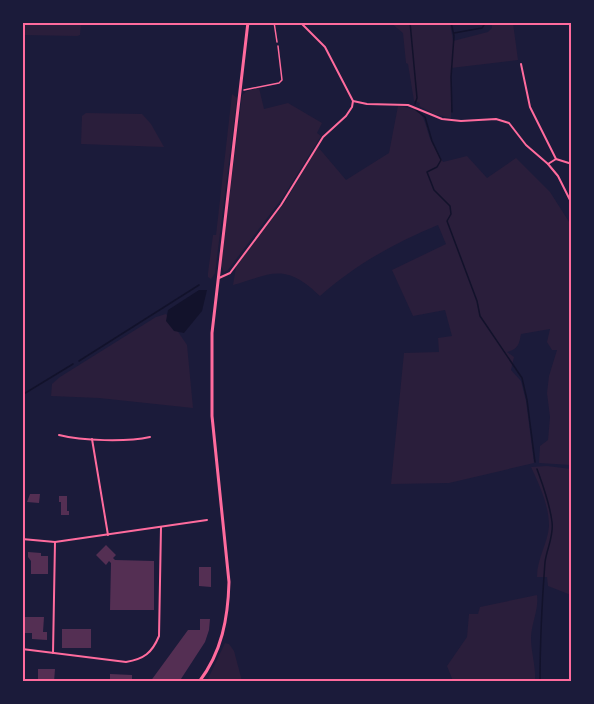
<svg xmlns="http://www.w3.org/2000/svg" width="594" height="704" font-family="'Sofia Sans Condensed',sans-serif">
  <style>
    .green { fill: #2a1e3b }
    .water { fill: #12122b }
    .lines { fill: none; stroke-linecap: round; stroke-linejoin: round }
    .stream { stroke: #12122b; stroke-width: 1.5 }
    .building { fill: #542f53 }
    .path { stroke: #ff6b9d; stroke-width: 1.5 }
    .service { stroke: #ff6b9d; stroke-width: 1.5 }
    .minor { stroke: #ff6b9d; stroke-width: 2 }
    .secondary { stroke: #ff6b9d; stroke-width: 3 }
    .neatline { fill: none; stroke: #ff6b9d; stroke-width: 2 }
  </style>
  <rect width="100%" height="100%" fill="#1b1b3a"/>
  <!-- green -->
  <g class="green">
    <path d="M23 22 81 23 80 35 77 36 23 35Z"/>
    <path d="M391 23H450L453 41 488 32 492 28V23H513L518 60 451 68V118L434 114 419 106 420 103 414 101 408 64 406 63 403 33Z"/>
    <path d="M259 88 264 109 288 103 322 123 317 133 321 136 283 197 228 270 224 272 221 266 242 95 247 91Z"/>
    <path d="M232 94 237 98 215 273 211 279 208 277V273L213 235H216Z"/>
    <path d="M398 106C427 110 422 117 431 141 434 148 439 155 443 162L467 156 487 178 516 158 550 192 571 225V465L539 463 540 446 548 440 550 417 547 393 549 376 557 350H552L547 342 550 329 521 334C519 345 518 349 507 352L514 357 511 370 521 381 526 401 534 463 449 483 391 484 404 353 439 352 438 338 452 336 445 310 413 316 392 270 446 244 438 225C394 243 355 265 320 296 285 263 274 273 233 285L236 267 285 202 318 147 346 180 389 153Z"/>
    <path d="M86 113 142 114 151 124 164 147 81 144 82 116Z"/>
    <path d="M166 314 187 345 193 408 99 398 51 396 52 384 60 377 156 317Z"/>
    <path d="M547 466 571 469V595L548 586 547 577H537C537 558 548 543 549 526 549 505 539 484 531 467Z"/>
    <path d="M537 595C539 610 531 624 531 638 531 653 536 666 535 681H453L447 666 467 637 469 614H478L480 607Z"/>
    <path d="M225 643 229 644 234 651 242 681H207Z"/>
  </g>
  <!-- water -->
  <path class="water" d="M199 290H207L202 311 184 333 174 331 166 321 168 310Z"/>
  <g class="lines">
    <!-- stream -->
    <g class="stream">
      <path d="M410 22 417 98 415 104"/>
      <path d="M451 22 454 36 451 77 452 112"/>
      <path d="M454 33 482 28 484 25"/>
      <path d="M416 110 425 117 432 141 441 160 437 167 427 172 434 190 450 206 451 214 447 221 477 301 480 316 522 378 527 400 535 462"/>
      <path d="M79 361 199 285"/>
      <path d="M22 395 73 364"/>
      <path d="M537 469C543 486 550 504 552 522 554 536 547 548 545 562 542 602 540 641 540 682"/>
    </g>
  </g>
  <!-- building -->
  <g class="building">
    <path d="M30 494H40L39 503 27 502Z"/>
    <path d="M59 496H67V511H69V515H61V502H59Z"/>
    <path d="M106 545 116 555 113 558 115 560 154 561V610H110L111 563 109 561 106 565 96 555Z"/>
    <path d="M28 552 41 553V556H48V574H31V561L28 557Z"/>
    <path d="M199 567H211V587L199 586Z"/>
    <path d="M22 617H44L43 632H47V640L32 639V633H22Z"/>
    <path d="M200 619H210L209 630 205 642 179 682H150L188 630H200Z"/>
    <rect x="62" y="629" width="29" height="19"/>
    <path d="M38 669H55L54 682H38Z"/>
    <path d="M110 674 132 675V682H110Z"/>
  </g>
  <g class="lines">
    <!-- path -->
    <path class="path" d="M244 90 279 83 282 80 278 46"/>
    <!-- service -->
    <path class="service" d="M274 22 277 42"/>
    <!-- minor -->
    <g class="minor">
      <path d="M521 64 530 107 556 159"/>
      <path d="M353 101 367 104 408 105 442 119 461 121 496 119 509 123 526 145 548 164 558 176 572 204"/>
      <path d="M548 164 556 159 572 164"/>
      <path d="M219 278 230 273 281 205 323 137 346 116 352 107 353 101 325 47 300 22"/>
      <path d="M59 435C82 441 127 442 150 437"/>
      <path d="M92 439 108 535"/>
      <path d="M22 539 55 542 207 520"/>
      <path d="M22 649 126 662C144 659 152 653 159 636L161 527"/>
      <path d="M53 653 55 542"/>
    </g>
    <!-- secondary -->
    <path class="secondary" d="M199 682C222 652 228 618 229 582L212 416V333L248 22"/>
  </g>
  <!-- border -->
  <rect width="594" height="704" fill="none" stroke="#1b1b3a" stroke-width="48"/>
  <rect x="24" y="24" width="546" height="656" class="neatline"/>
</svg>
